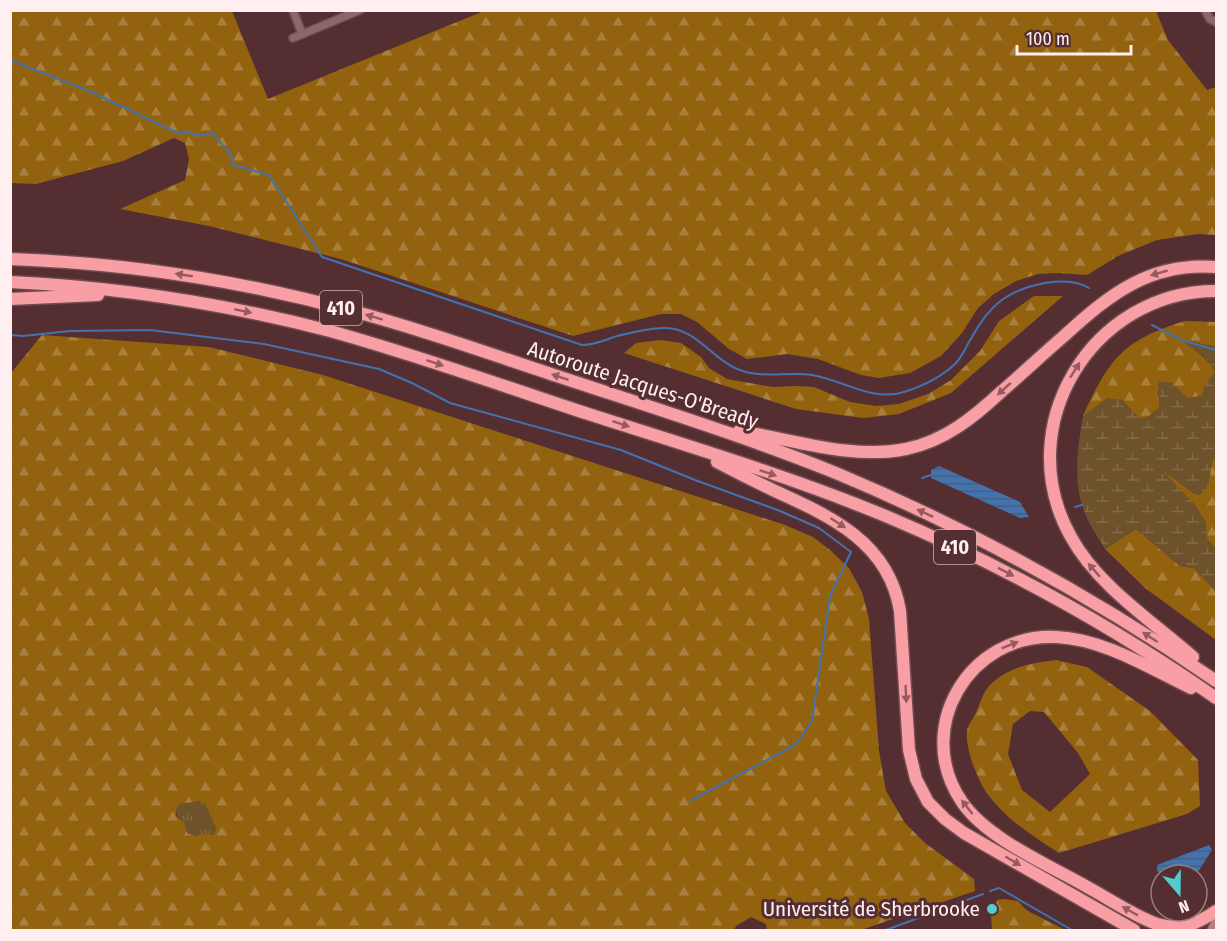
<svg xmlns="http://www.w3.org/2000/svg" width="1227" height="941" font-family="'Fira Sans Condensed',sans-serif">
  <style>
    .grass { fill: url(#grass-tufts) }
    .forest { fill: url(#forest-firs); fill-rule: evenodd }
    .wetland { fill: url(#wetland-marsh) }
    .water { fill: url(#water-rules) }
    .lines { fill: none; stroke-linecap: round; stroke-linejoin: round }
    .stream { stroke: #4273af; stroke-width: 2 }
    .minor-casing { stroke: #704d50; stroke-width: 10 }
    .secondary-casing { stroke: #704d50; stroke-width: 12 }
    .motorway-casing { stroke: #704d50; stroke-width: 15 }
    .minor { stroke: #8c6668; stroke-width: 7 }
    .secondary { stroke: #b87d81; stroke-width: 9 }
    .motorway { stroke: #f89ea5; stroke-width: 12 }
    .oneway { fill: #965b60 }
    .poi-dot { fill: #52cdcc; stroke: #552e32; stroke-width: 2 }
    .labels { text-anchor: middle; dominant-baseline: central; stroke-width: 6; stroke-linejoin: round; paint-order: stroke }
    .shield { fill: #552e32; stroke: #ccb5b7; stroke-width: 1.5 }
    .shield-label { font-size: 20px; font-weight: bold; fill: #ffeff0 }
    .street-label { font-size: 21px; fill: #ffeff0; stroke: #552e32 }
    .poi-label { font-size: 21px; fill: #ffeff0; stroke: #552e32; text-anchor: end }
  </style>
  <defs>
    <pattern id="grass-tufts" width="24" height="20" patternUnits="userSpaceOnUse" patternTransform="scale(1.5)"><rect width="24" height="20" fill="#6d522b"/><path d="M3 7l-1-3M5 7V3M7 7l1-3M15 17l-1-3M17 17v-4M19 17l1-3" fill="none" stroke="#836b4a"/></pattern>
    <pattern id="forest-firs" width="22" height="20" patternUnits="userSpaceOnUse" patternTransform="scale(1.5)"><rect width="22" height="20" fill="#92620e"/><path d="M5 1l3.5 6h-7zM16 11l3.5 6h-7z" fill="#a8803d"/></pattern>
    <pattern id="wetland-marsh" width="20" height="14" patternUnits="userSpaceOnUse" patternTransform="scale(1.5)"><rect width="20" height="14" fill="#6d522b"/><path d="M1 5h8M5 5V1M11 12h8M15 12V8" fill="none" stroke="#836b4a"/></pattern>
    <pattern id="water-rules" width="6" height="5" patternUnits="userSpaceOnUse" patternTransform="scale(1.5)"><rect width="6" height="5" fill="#4273af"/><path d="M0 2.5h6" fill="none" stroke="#475e7c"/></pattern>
  </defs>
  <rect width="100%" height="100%" fill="#552e32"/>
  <!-- grass -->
  <path class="grass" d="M200 801 205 804 215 826 216 830 213 835 208 833 195 836 187 833 185 823 177 816 176 810 180 804Z"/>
  <!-- forest -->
  <g class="forest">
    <path d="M10 11H232L268 99 484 11H1156L1168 40 1207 90 1216 87V112L1215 114 1216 120V235L1198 234 1157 240 1118 256 1087 275 1057 273 1038 274 1016 281 994 294 978 308 962 333 941 356 910 373 879 378 861 375 818 359 787 354 747 359 729 349 697 322 681 314H661L573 336 341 259 209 226 120 209 185 180 189 159 185 143 174 138 123 161 36 184 11 183Z"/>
    <path d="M1034 296H1063L951 393 899 414 863 418 796 409 624 353 636 343 660 340 681 343 701 357 709 368 727 379 773 387 794 386 814 387 850 402 876 406 899 404 928 394 951 380 980 351 999 321Z"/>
    <path d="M1185 321 1216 322V347L1183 340 1210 363 1216 372 1205 385 1202 396 1187 398 1172 383 1158 391 1160 407 1148 417 1140 419 1122 400 1083 416C1110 358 1123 340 1185 321Z"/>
    <path d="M42 335 209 347 323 375 785 525 813 537 830 550 849 568 862 592 869 619 879 751 886 791 905 823 925 843 974 879 975 891 861 930H767L766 924 751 917 736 926 734 930H11V373ZM200 801 205 804 215 826 216 830 213 835 207 833 195 836 187 833 185 823 176 816V810L180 804Z"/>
    <path d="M1216 458V549L1207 539 1205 521 1158 466 1193 493 1199 495 1213 459Z"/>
    <path d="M1136 529 1180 566 1194 568 1216 592V640L1145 588 1105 549Z"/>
    <path d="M1056 660 1087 667 1150 711 1198 760 1200 806 1187 814 1059 853C1033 836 1008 821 989 796 978 782 965 749 967 731 968 724 975 717 977 710 981 701 984 690 992 683 1011 666 1033 663 1056 660ZM1030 711 1044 712 1078 753 1090 774 1050 812 1022 790 1008 754 1013 724Z"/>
    <path d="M1003 899 1018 901 1026 910 1065 930H992L991 913 997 900Z"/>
  </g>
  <!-- wetland -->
  <path class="wetland" d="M1181 340 1216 347V458L1213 459 1208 486 1200 495 1193 493 1162 470 1196 506 1205 521 1207 539 1216 549V592L1194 568 1180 566 1136 529 1105 549C1097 536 1088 523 1083 508 1073 479 1078 445 1083 416L1107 398 1122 400 1140 419 1148 417 1160 407 1158 381 1172 383 1188 398 1202 396 1205 385 1215 372 1210 362Z"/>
  <!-- water -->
  <g class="water">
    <path d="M939 466 1020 502 1029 517 1020 518 931 478V470Z"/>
    <path d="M1209 845 1212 850 1196 875H1164L1157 871V865Z"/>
  </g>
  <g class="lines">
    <!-- stream -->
    <g class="stream">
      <path d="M10 60 89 91 180 134 186 131 198 136 212 133 231 154 233 165 269 175 322 257 582 345C595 345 605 340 617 336 629 333 654 327 666 328 696 329 711 357 735 368 760 380 786 371 812 375 843 380 872 402 904 392 923 386 940 378 955 364 963 356 966 346 972 337 990 304 1008 290 1045 283 1060 281 1076 280 1089 288"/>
      <path d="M1152 325 1181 340 1216 350"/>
      <path d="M10 335 23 336 70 331 150 330 264 344 379 369 412 383 450 403 621 450 695 480 780 511 819 528 851 552 830 596 812 721 795 745 690 801"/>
      <path d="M922 478 934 474"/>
      <path d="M1075 507 1082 505"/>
      <path d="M990 891 999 888 1072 930"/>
      <path d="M886 930 983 894"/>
    </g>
    <defs>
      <g id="minor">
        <path d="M293 10 302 34"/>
        <path d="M1205 10 1210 19 1216 22"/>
        <path d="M293 38 360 10"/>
      </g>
      <path id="secondary" d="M1212 930 1216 922"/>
      <g id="motorway">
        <path d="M10 259C127 263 243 281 356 312 421 329 484 352 548 373 644 405 742 435 836 473 970 529 1097 599 1216 681"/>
        <path d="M10 282C118 287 226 304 330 331 413 354 495 383 576 410 681 444 787 475 888 517 1004 566 1114 627 1216 698"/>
        <path d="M10 299 98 295"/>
        <path d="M739 431C793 439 850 460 906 449 945 441 974 417 1002 391 1023 373 1043 354 1064 336 1110 294 1150 262 1216 267"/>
        <path d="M717 462C736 472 756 482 775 491 832 517 889 543 900 611L909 750 916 779 928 802 945 819 964 833 1134 930"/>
        <path d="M1193 657C1152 621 1097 585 1071 537 1009 427 1092 291 1216 291"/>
        <path d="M1191 688C1149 668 1104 639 1056 637 969 633 912 729 962 802 987 839 1051 866 1089 888 1111 900 1134 916 1157 924 1181 931 1197 924 1216 911"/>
      </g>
    </defs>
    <!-- minor casing -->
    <use href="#minor" class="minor-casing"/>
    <!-- secondary casing -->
    <use href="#secondary" class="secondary-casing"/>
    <!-- motorway casing -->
    <use href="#motorway" class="motorway-casing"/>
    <!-- minor -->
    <use href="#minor" class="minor"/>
    <!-- secondary -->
    <use href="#secondary" class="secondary"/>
    <!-- motorway -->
    <use href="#motorway" class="motorway"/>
  </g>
  <!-- one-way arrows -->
  <defs><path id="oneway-solid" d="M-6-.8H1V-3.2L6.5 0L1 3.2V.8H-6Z" transform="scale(1.5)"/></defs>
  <g class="oneway">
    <use href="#oneway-solid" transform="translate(1159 273) rotate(164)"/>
    <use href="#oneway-solid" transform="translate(184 275) rotate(-171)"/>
    <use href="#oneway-solid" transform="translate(243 311) rotate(12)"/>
    <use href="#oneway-solid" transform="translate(374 317) rotate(-163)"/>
    <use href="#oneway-solid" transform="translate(435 363) rotate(18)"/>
    <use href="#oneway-solid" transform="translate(1075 370) rotate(-58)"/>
    <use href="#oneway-solid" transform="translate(560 377) rotate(-162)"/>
    <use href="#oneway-solid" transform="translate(1004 389) rotate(138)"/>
    <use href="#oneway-solid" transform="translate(621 424) rotate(18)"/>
    <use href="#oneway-solid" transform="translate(768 473) rotate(19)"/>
    <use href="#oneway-solid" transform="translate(925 513) rotate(-155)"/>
    <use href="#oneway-solid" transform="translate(838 523) rotate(33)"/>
    <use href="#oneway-solid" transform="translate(1094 570) rotate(-131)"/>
    <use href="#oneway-solid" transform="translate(1006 572) rotate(27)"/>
    <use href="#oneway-solid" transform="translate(1150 637) rotate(-147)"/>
    <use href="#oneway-solid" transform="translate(1010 645) rotate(-22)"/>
    <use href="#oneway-solid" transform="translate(906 694) rotate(87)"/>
    <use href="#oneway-solid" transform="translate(967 807) rotate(-128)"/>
    <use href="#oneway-solid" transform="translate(1013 861) rotate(30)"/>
    <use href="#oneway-solid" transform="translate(1130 911) rotate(-151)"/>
  </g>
  <!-- markers -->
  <circle class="poi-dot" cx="992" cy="909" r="6"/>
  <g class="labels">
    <!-- shield labels -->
    <g class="shield">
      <rect x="320" y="291" width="42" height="34" rx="4.5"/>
      <rect x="934" y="530" width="42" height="34" rx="4.5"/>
    </g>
    <g class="shield-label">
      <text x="341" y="308">410</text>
      <text x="955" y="547">410</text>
    </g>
    <!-- street labels -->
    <g class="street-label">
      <text transform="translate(643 385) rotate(18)">Autoroute Jacques-O'Bready</text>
    </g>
    <!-- poi labels -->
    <g class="poi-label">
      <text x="980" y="909">Université de Sherbrooke</text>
    </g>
  </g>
  <!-- border -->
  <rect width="1227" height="941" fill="none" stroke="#ffeff0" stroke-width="24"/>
  <!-- north arrow -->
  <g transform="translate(1179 893) rotate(160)"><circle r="28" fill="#552e32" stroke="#997b7e" stroke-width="1.5"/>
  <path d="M0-4.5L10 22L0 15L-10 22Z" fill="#52cdcc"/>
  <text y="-9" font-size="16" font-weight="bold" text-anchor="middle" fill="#ffeff0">N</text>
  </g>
  <!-- scale -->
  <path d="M1017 45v9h114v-9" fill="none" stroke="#ffeff0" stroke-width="3"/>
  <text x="1026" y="45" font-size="18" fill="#ffeff0" stroke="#552e32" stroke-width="4.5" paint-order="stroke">100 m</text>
</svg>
